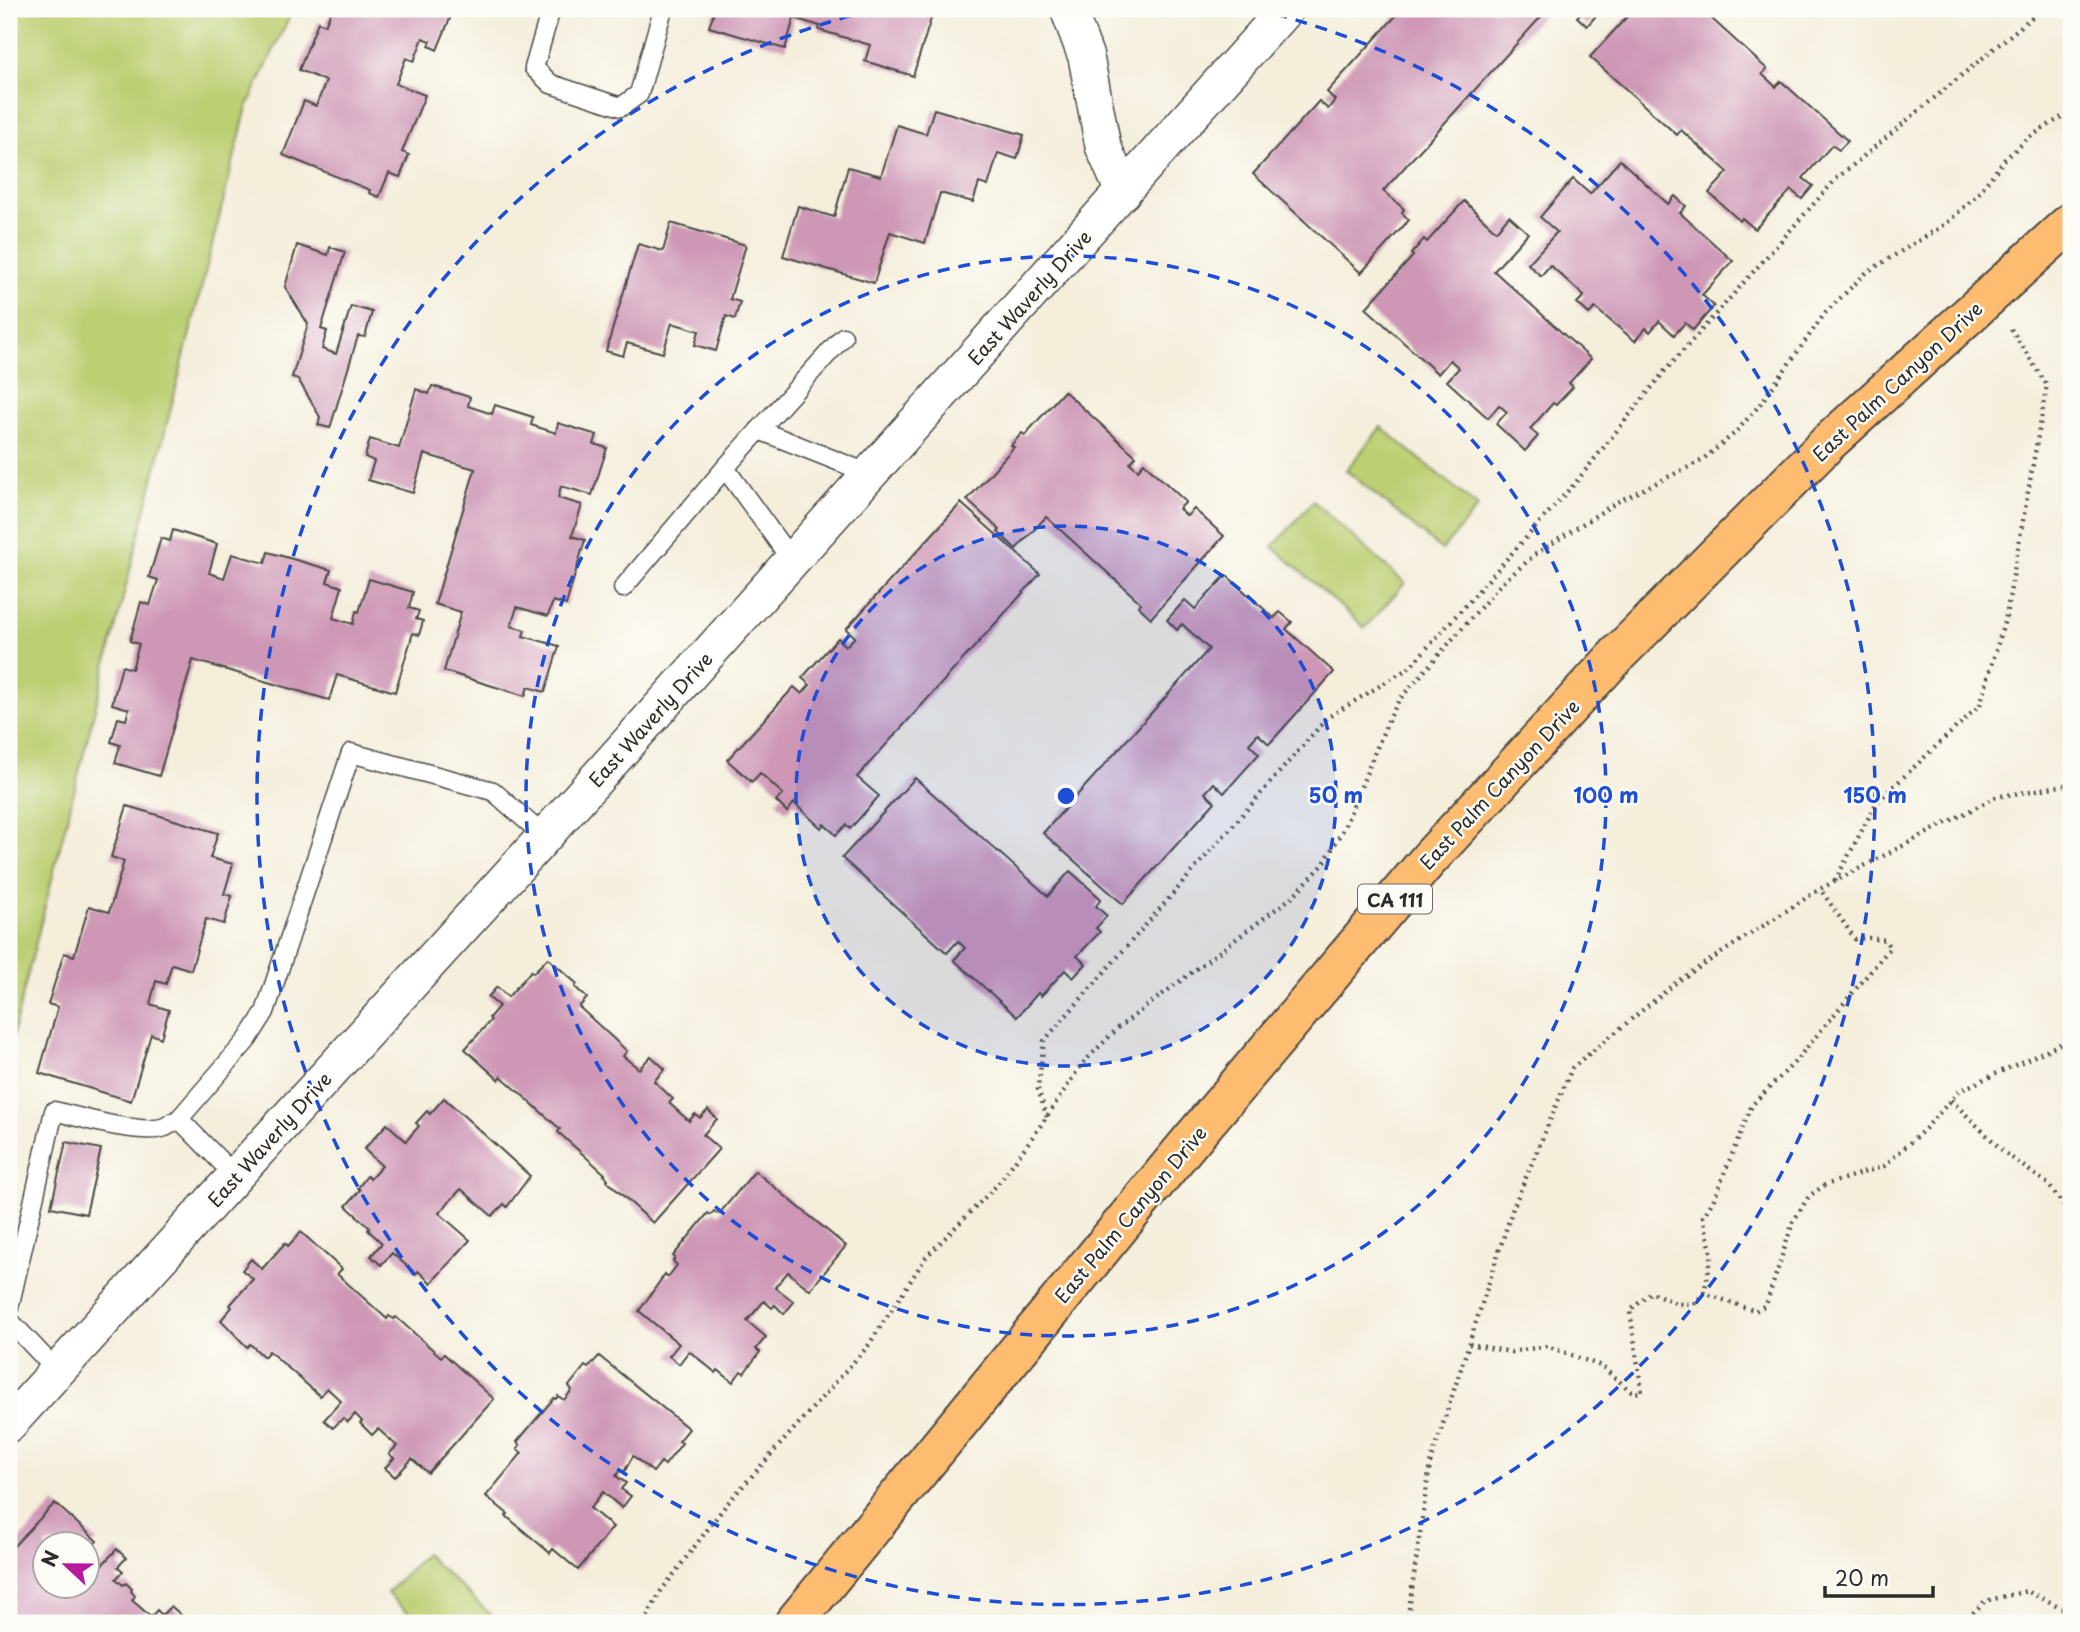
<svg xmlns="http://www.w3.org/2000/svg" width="2080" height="1632" font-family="'Playpen Sans',sans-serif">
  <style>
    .green { fill: #bccf72; stroke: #747d4e; stroke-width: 2 }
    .building { fill: #ce97b6 }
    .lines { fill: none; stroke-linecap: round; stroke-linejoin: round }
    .service-casing { stroke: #494845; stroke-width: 21 }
    .minor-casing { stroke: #494845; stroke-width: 38 }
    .primary-casing { stroke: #494845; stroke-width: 42 }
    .path { stroke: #494845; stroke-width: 4.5; stroke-dasharray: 2 5; stroke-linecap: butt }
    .service { stroke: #fff; stroke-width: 18 }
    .minor { stroke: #fff; stroke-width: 35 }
    .primary { stroke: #febc70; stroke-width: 38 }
    .ring { fill: none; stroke: #1d4ed8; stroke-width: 3.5; stroke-dasharray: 12 9 }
    .labels { text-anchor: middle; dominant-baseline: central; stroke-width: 5; stroke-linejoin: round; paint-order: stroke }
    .shield { fill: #fdfcf7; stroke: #6a6a68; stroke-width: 2 }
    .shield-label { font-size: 18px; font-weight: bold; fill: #2b2b2b }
    .street-label { font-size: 19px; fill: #2b2b2b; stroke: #fdfcf7 }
    .centre { fill: #1d4ed8; stroke: #fdfcf7; stroke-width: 3.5 }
    .ring-label { font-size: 21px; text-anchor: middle; font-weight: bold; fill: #1d4ed8; stroke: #fdfcf7; stroke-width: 5; stroke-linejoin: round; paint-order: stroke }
  </style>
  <rect width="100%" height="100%" fill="#fdfcf7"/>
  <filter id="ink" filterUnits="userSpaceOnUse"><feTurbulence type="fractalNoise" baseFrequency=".0143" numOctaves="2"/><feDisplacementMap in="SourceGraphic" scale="14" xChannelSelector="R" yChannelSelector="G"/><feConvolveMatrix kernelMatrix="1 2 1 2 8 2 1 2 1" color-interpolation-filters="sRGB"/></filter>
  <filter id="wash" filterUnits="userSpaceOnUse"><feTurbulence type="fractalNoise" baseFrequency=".00686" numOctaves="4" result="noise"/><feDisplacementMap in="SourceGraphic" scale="28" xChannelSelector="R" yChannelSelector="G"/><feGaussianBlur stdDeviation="1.57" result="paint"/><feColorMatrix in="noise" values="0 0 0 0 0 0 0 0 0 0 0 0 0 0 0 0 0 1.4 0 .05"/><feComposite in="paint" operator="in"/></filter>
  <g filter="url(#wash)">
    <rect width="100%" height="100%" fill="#f4eedb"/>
    <!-- green -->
    <g class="green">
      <path d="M9 9H293L247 107 9 1049Z"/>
      <path d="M1381 427 1478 507 1442 550 1346 470Z"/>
      <path d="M1313 501 1405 583 1365 628 1273 547Z"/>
      <path d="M425 1554 500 1623H419L387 1593Z"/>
    </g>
    <g id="blocks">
      <!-- building -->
      <g class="building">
        <path d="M332 9H454L437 50 429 46 431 41 423 38 414 61 406 58 396 84 425 95 402 152 409 155 400 177 389 173 379 197 369 193 370 190 283 155 304 101 316 106 326 81 299 70 318 22 325 25Z"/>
        <path d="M715 9H934L913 76 865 61 870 45 819 30 820 26 794 18 785 49 709 27Z"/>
        <path d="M1402 9H1415L1418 11 1420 9H1548L1383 191 1404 209 1402 213 1409 220 1361 273 1253 174 1319 101 1328 109 1335 100 1327 92Z"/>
        <path d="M1576 9H1602L1587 26 1577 17 1581 13Z"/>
        <path d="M1634 9H1701L1767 69 1762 74 1776 87 1781 81 1848 141 1839 150 1832 145 1803 178 1813 186 1802 199 1791 190 1755 229 1742 218 1740 221 1709 193 1728 172 1681 130 1677 135 1590 57Z"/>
        <path d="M934 109 1024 135 1017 159 998 153 988 186 979 183 973 202 940 193 925 243 890 232 874 283 783 256 798 206 834 217 848 167 881 176 897 125 926 134Z"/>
        <path d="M1620 160 1668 204 1675 196 1686 206 1680 213 1733 261 1702 295 1714 306 1693 330 1685 323 1674 335 1659 321 1650 332 1646 328 1635 341 1595 308 1589 314 1577 303 1584 296 1550 265 1541 276 1528 264 1557 232 1540 217 1573 179 1590 194Z"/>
        <path d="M1464 201 1496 231 1509 216 1528 233 1494 271 1591 359 1569 383 1573 387 1556 405 1553 403 1530 429 1538 436 1525 451 1496 424 1507 412 1499 405 1488 418 1447 381 1459 368 1450 360 1438 374 1366 308 1413 256 1411 254 1424 239 1427 242Z"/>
        <path d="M671 223 746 245 730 299 740 302 735 319 726 316 716 351 695 345 699 331 672 323 663 353 627 343 623 356 606 351 638 244 663 251Z"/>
        <path d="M297 245 328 255 330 247 345 252 321 329 327 331 322 349 336 354 351 306 372 312 365 337 358 336 330 428 318 425 320 417 298 379 292 377 308 324 285 287Z"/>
        <path d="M432 386 470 397 468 406 492 414 495 405 533 417 531 425 556 433 558 423 597 435 594 444 607 448 592 495 561 486 558 498 582 505 572 536 585 540 566 605 553 601 548 616 517 607 511 626 525 630 523 636 559 646 545 692 528 687 525 696 444 671 461 612 435 604 475 469 424 454 413 493 368 480 374 461 365 457 370 439 399 448 416 389 429 394Z"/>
        <path d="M1064 391 1136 456 1130 463 1138 470 1144 463 1186 502 1179 509 1187 516 1194 509 1224 536 1151 618 1138 606 1141 603 1046 517 1016 549 998 532 1000 530 967 500 1014 447 1011 445 1022 433 1025 435Z"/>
        <path d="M961 503 1040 574 857 777 879 796 850 829 846 825 836 835 824 824 821 828 794 803 787 812 776 801 783 794 760 773 752 782 727 760 794 687 802 694 810 685 802 678 838 638 846 646 855 637 846 629Z"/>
        <path d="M173 530 217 544 209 573 224 578 232 554 265 563 268 552 331 570 327 582 342 587 333 618 353 624 356 611 359 612 369 579 413 592 409 608 419 611 416 619 423 621 419 635 413 633 395 692 337 675 329 700 193 660 159 776 115 763 120 745 111 742 118 718 126 720 129 709 112 704 122 666 132 669 139 644 130 641 141 602 150 605 158 580 149 577 161 538 170 541Z"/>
        <path d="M1226 575 1274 618 1280 612 1292 622 1286 629 1334 672 1269 744 1258 734 1249 744 1259 754 1224 793 1214 783 1205 793 1215 802 1123 904 1043 833 1209 649 1182 624 1177 630 1167 620 1185 600 1195 609Z"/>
        <path d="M915 778 1048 896 1070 871 1101 899 1096 906 1107 916 1096 928 1100 932 1077 956 1086 964 1073 978 1065 970 1041 996 1038 993 1017 1017 954 960 965 948 958 941 947 953 842 858Z"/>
        <path d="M127 806 218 833 210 858 233 864 224 894 232 896 224 924 206 919 191 970 172 964 166 984 156 981 150 1004 169 1010 161 1038 151 1034 131 1101 39 1073 58 1007 48 1004 64 953 74 956 89 906 109 912 124 861 111 857Z"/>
        <path d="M548 958 577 984 575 987 587 998 579 1007 627 1051 623 1056 639 1069 651 1056 665 1069 654 1081 673 1099 669 1103 689 1121 695 1114 700 1118 708 1110 717 1119 703 1135 719 1149 653 1223 607 1181 608 1179 604 1175 605 1174 558 1132 560 1129 501 1076 499 1080 465 1049 491 1020 489 1018 499 1006 488 997 497 987 508 997 531 971 533 973Z"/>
        <path d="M444 1098 530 1176 507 1207 504 1204 492 1216 461 1189 439 1213 470 1240 431 1283 418 1271 416 1274 392 1253 381 1265 371 1256 382 1243 368 1230 370 1228 346 1206 360 1190 358 1188 367 1176 370 1179 382 1166 364 1149 387 1124 406 1141 419 1126 416 1123 427 1111 430 1114Z"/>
        <path d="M66 1142 101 1149 86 1214 51 1207Z"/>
        <path d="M755 1171 846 1246 810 1290 788 1272 775 1287 794 1302 784 1314 775 1305 772 1308 764 1301 747 1321 766 1337 756 1349 760 1352 744 1373 741 1371 733 1382 718 1370 716 1373 689 1351 679 1364 669 1356 679 1344 639 1311 665 1274 668 1277 677 1265 673 1261 675 1258 673 1256 708 1213 711 1215 714 1211 719 1214Z"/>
        <path d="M301 1232 342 1269 337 1274 387 1319 389 1316 394 1319 396 1317 441 1357 444 1354 494 1399 428 1473 412 1459 395 1477 385 1468 394 1458 389 1454 397 1446 378 1429 372 1435 360 1423 362 1421 355 1414 348 1422 343 1418 333 1428 324 1420 341 1401 327 1388 320 1396 269 1351 264 1357 250 1344 247 1347 221 1320 232 1307 230 1305 253 1279 242 1270 251 1259 262 1269 285 1243 288 1246Z"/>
        <path d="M599 1356 689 1429 679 1441 682 1443 665 1465 661 1462 653 1472 633 1456 624 1472 621 1470 616 1476 626 1483 621 1489 631 1496 622 1508 603 1492 590 1508 613 1527 578 1570 553 1549 550 1553 506 1516 508 1514 486 1496 522 1453 517 1449 520 1445 517 1442 554 1398 556 1399 558 1396 564 1400 572 1390 569 1386 585 1366 588 1368Z"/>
        <path d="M55 1503 97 1541 88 1551V1544H46V1586H88V1554L101 1566 117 1549 126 1558 118 1567 123 1571 116 1579 123 1585 126 1583 132 1589 131 1591 135 1596 132 1600 151 1617 157 1610 162 1615 171 1606 181 1615 174 1623H13L9 1620V1551Z"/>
      </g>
    </g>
  </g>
  <g filter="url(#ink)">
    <use href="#blocks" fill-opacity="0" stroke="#494845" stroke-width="2"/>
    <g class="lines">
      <defs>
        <g id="service">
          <path d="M551 9 534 68 551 84 621 107 639 94 663 9"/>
          <path d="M759 430 870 474"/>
          <path d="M725 468 792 561"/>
          <path d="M623 588 725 468 843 337"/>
          <path d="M235 1176 179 1119 248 1039 265 1012 351 753 493 791 544 836"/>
          <path d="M9 1308 54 1111C79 1117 142 1136 165 1127 169 1125 175 1121 179 1119"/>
          <path d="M9 1320 57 1371"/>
        </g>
        <g id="minor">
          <path d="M1068 9 1086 57 1103 146 1123 192"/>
          <path d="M9 1424 536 846 1286 9"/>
        </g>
        <path id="primary" d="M794 1623 1186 1146 1429 859 1618 654 1829 442 2071 222"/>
      </defs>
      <!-- service casing -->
      <use href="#service" class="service-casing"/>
      <!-- minor casing -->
      <use href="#minor" class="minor-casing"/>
      <!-- primary casing -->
      <use href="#primary" class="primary-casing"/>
      <!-- path -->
      <g class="path">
        <path d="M1835 881 1877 802 1980 705 2006 616 2047 385 2009 326"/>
        <path d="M1951 1100 2005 1153 2048 1184 2071 1216"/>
        <path d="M1047 1117 1038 1089 1044 1041 1327 718 1409 668 1576 482 1664 372 1836 179 2042 9"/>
        <path d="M1704 1293 1712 1255 1703 1217 1713 1201 1752 1105 1793 1064 1890 948 1885 940 1870 938 1855 939 1820 889"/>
        <path d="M1469 1344 1511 1352 1547 1346 1601 1366 1633 1393 1642 1392 1630 1311 1651 1292 1678 1304 1695 1303 1704 1293 1755 1311 1766 1305 1793 1222 1809 1196 1825 1185 1884 1166 1925 1129 1959 1091 2071 1039"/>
        <path d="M644 1623 661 1591 726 1505 868 1346 926 1257 998 1184 1037 1131 1082 1064 1119 1027 1292 897 1323 865 1344 828 1387 723 1399 700 1501 584 1537 553 1617 502 1701 461 1735 433 1758 407 1826 312 1867 272 1946 224 1977 195 2005 159 2030 137 2071 111"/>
        <path d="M1407 1623 1430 1464 1513 1208 1572 1068 1678 981 1820 889 1996 797 2071 784"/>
        <path d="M1963 1623 1985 1601 2027 1591 2071 1612"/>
      </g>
      <!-- service -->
      <use href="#service" class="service"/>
      <!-- minor -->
      <use href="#minor" class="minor"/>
      <!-- primary -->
      <use href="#primary" class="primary"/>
    </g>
  </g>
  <!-- distance rings -->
  <circle cx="1066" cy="796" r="270" fill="#1d4ed8" fill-opacity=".12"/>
  <g class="ring">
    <circle cx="1066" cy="796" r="270"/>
    <circle cx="1066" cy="796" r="540"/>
    <path d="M1255 9A809 809 0 1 1 877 9"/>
  </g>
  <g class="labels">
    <!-- shield labels -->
    <rect class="shield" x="1358" y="884.5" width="74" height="29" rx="5"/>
    <g class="shield-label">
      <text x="1395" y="899">CA 111</text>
    </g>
    <!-- street labels -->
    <g class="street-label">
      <text transform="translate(1029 297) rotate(-48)">East Waverly Drive</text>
      <text transform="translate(1897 381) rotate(-43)">East Palm Canyon Drive</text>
      <text transform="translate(650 719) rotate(-48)">East Waverly Drive</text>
      <text transform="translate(1499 784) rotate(-47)">East Palm Canyon Drive</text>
      <text transform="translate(269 1139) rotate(-48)">East Waverly Drive</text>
      <text transform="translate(1130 1214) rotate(-50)">East Palm Canyon Drive</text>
    </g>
  </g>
  <circle cx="1066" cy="796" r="10" class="centre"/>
  <g class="ring-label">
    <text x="1336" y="803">50 m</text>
    <text x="1606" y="803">100 m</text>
    <text x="1875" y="803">150 m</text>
  </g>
  <!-- margin -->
  <rect width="2080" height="1632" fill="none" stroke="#fdfcf7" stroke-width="35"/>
  <!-- north arrow -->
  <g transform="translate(66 1565) rotate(292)"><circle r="33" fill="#fdfcf7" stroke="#a9a8a5" stroke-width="2"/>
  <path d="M0-5L12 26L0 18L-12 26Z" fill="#b5179e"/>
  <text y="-10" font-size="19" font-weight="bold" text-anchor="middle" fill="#2b2b2b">N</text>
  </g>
  <!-- scale -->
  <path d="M1825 1586v10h108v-10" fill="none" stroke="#2b2b2b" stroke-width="3.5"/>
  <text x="1835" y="1586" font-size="21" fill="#2b2b2b" stroke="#fdfcf7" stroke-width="5" paint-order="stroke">20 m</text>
</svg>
